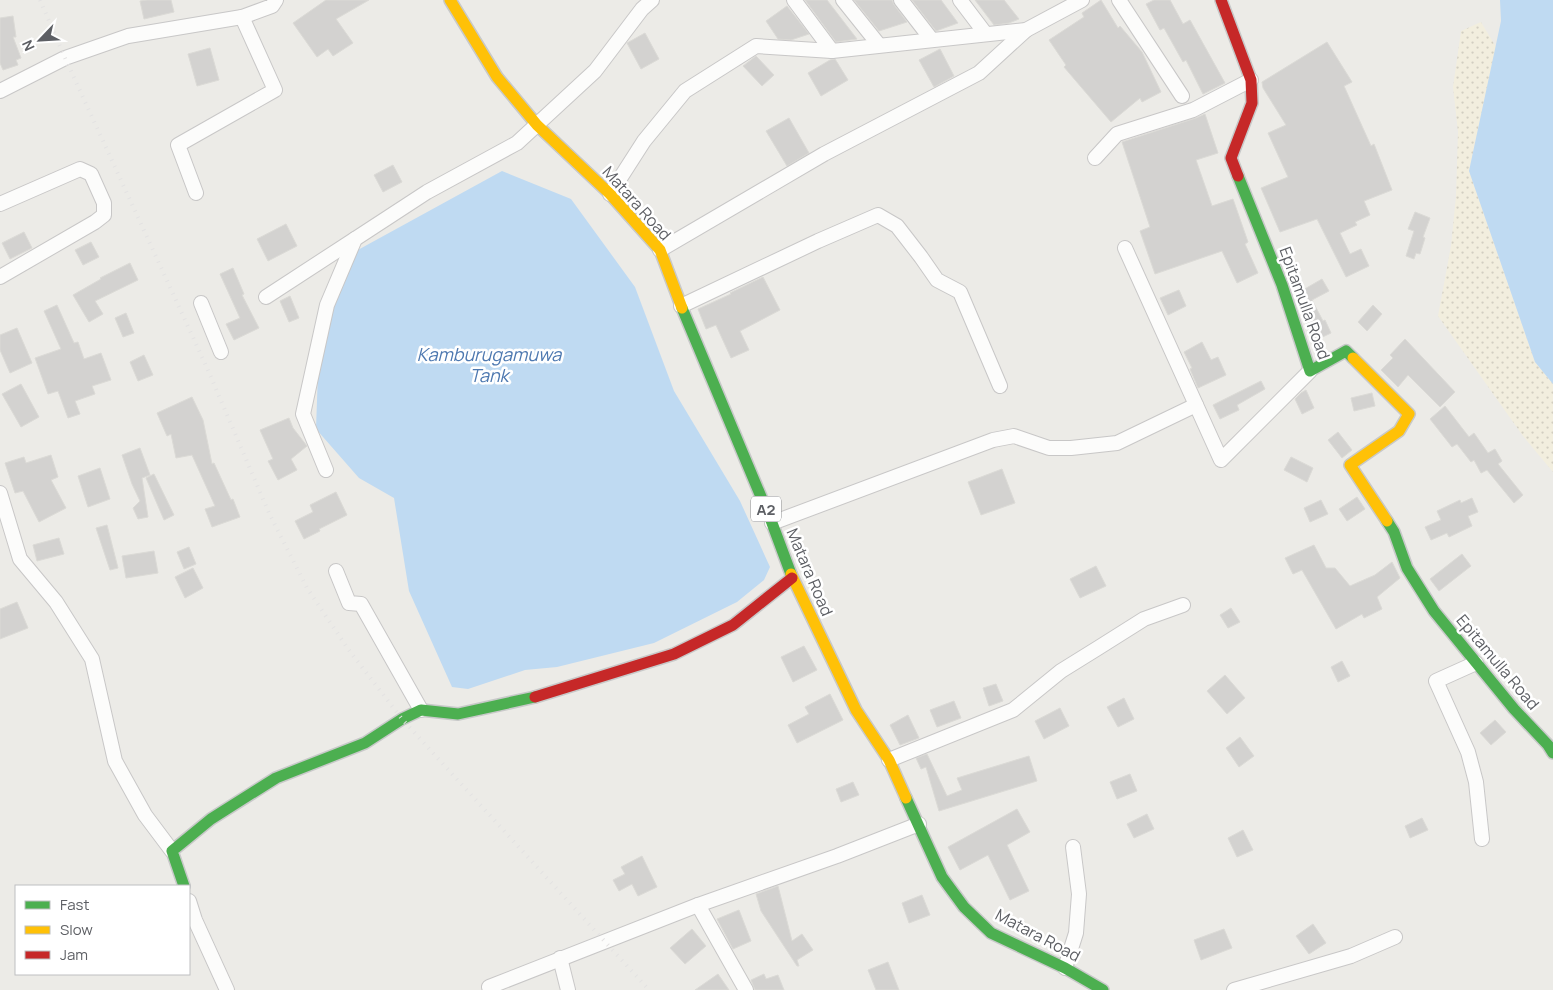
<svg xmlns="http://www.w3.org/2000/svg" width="1553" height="990" font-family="Manrope,sans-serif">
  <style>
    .sand { fill: url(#sand-dots) }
    .water { fill: #bfdaf2 }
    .building { fill: #d3d2d0; stroke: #dbdad6 }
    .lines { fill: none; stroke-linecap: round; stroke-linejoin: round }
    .street-casing { stroke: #c8c7c7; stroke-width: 16 }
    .fast-casing { stroke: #c8c9c9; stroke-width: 14 }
    .slow-casing { stroke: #c8c9c9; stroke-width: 14 }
    .jam-casing { stroke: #c8c9c9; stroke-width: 14 }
    .street { stroke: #fcfcfb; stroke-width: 14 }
    .fast { stroke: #4caf50; stroke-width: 11 }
    .slow { stroke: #ffc107; stroke-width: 11 }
    .jam { stroke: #c62828; stroke-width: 11 }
    .rail { stroke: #e3e2e2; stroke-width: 4; stroke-dasharray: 1 6; stroke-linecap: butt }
    .labels { text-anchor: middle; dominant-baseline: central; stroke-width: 5; stroke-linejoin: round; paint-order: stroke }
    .shield { fill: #fff; stroke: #8e8f92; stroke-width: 1 }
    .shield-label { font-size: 15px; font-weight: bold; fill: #5d5f64 }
    .street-label { font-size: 16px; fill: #5d5f64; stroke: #fff }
    .water-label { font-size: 18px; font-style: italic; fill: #4d78b0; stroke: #fff }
  </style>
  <defs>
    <pattern id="sand-dots" width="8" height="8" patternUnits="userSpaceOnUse" patternTransform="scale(1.25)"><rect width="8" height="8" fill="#f2eede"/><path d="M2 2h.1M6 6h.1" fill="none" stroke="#d2cec1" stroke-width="1.8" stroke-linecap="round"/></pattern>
  </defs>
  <rect width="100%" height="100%" fill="#ecebe7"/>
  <!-- sand -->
  <path class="sand" d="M1481 22 1496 47 1469 171 1535 362 1553 384V472L1523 436 1438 316 1451 246 1456 196 1458 132 1453 87 1461 31Z"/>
  <!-- water -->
  <g class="water">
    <path d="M1500 0H1553V384L1535 362 1469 171 1501 21Z"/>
    <path d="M502 171 571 199 635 287 674 391 740 501 770 567 764 580 737 602 654 643 557 667 525 670 468 689 452 687 409 591 394 498 359 478 316 429 319 343 356 251Z"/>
  </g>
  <!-- building -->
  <g class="building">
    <path d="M147 0H171L174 12 144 19 140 1Z"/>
    <path d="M326 0H369L336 19 353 43 333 56 328 49 317 57 293 23Z"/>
    <path d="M805 0H827L857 39 836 42Z"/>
    <path d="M854 0H892L894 5 907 22 879 31Z"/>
    <path d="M912 0H941L958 23 936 31Z"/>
    <path d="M975 0H1004L1019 19 1009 23 994 25Z"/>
    <path d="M1101 0 1118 28 1120 26 1142 52 1161 92 1142 102 1140 98 1111 122 1064 67 1066 65 1049 40 1084 17 1082 13Z"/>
    <path d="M1154 0H1170L1183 24 1190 20 1225 83 1203 94 1186 60 1183 62 1164 28 1160 30 1146 4Z"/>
    <path d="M787 6 809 34 791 40 778 39 766 21Z"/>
    <path d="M13 16 16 37H13L21 58 16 60 18 65 3 70 0 63V18Z"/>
    <path d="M645 33 659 59 641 69 627 43Z"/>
    <path d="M1327 42 1352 82 1344 86 1371 146 1374 144 1392 190 1364 201 1370 215 1355 222 1357 225 1340 233 1350 254 1361 249 1369 266 1346 277 1317 219 1280 232 1261 188 1288 177 1268 133 1286 125 1263 88 1262 82Z"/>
    <path d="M210 48 219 80 197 86 188 54Z"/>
    <path d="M940 49 954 76 934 87 919 60Z"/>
    <path d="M756 56 774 75 762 86 743 66Z"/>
    <path d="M835 59 848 80 821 96 808 73 830 60Z"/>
    <path d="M1205 114 1218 153 1196 160 1212 206 1233 199 1248 242 1245 244 1258 273 1237 283 1222 251 1155 274 1140 231 1150 227 1122 142 1196 118Z"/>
    <path d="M789 118 809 153 787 166 766 131Z"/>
    <path d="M393 165 402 182 383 192 374 175Z"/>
    <path d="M1415 212 1430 218 1423 237 1425 238 1420 254 1416 253 1414 259 1406 256 1414 231 1408 229Z"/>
    <path d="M286 224 297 246 268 261 257 239Z"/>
    <path d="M24 232 32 248 10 259 2 243Z"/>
    <path d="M91 242 99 257 83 265 75 250Z"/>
    <path d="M130 263 138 280 95 301 103 314 89 322 73 295 101 279 100 278Z"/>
    <path d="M233 268 244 294 242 295 259 328 234 340 226 324 240 318 220 274Z"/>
    <path d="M763 277 780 310 740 331 749 350 731 358 716 325 706 329 698 309 731 294 730 293Z"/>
    <path d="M1322 279 1329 291 1312 300 1323 321 1325 320 1331 333 1312 342 1296 292 1302 288 1303 290Z"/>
    <path d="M1179 290 1186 306 1168 315 1160 298Z"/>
    <path d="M290 296 299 318 289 322 280 301Z"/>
    <path d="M57 305 74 343 78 342 84 359 101 353 111 380 92 386 95 394 75 401 80 414 68 418 58 391 48 394 35 358 61 349 44 311Z"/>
    <path d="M1373 305 1382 314 1367 331 1358 322Z"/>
    <path d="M126 313 134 333 123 337 115 318Z"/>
    <path d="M17 328 32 363 10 373 0 350V335Z"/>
    <path d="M1405 339 1455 392 1440 407 1408 375 1398 387 1381 370 1393 358 1390 355Z"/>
    <path d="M1202 342 1211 360 1218 357 1226 375 1198 388 1190 369 1192 368 1184 352Z"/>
    <path d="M144 355 153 375 138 381 130 362Z"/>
    <path d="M1261 381 1265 389 1237 405 1239 410 1220 419 1213 405Z"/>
    <path d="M21 384 39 417 21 427 2 394Z"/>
    <path d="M1306 390 1314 408 1302 414 1295 399 1301 393Z"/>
    <path d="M1372 393 1375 406 1354 411 1351 398Z"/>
    <path d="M192 397 203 420 212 464 214 463 231 500 233 499 240 517 212 527 205 509 215 506 192 455 176 458 171 434 167 436 157 413Z"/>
    <path d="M1445 406 1469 437 1474 433 1488 453 1495 449 1502 461 1498 464 1523 495 1514 503 1487 470 1481 473 1474 460 1471 462 1457 444 1452 447 1430 419Z"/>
    <path d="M289 418 293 428 307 446 291 459 297 470 278 480 268 461 273 459 260 430Z"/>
    <path d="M1338 432 1352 450 1342 458 1328 440Z"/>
    <path d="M140 448 150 475 142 478 148 517 138 519 133 508 140 501 132 484 122 455Z"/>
    <path d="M51 455 58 477 51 480 66 508 39 522 23 491 15 493 5 463 24 457 26 463Z"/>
    <path d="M1291 457 1313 468 1307 482 1284 470Z"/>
    <path d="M100 468 110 499 88 507 78 476Z"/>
    <path d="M1002 469 1015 503 981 515 968 482Z"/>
    <path d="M154 474 174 515 164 520 146 478Z"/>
    <path d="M336 492 347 515 319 529 320 531 304 539 295 521 313 512 310 505Z"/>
    <path d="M1357 497 1365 509 1347 521 1339 509Z"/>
    <path d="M1472 498 1478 512 1468 516 1472 526 1449 537 1447 533 1431 540 1425 527 1441 520 1437 511 1460 500 1461 503Z"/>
    <path d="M1321 500 1328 514 1310 522 1304 508Z"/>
    <path d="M107 525 118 568 110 570 96 528Z"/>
    <path d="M59 538 64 554 37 561 33 545Z"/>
    <path d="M1314 545 1326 568H1335L1350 586 1375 575 1392 562 1400 578 1377 597 1382 609 1364 618 1362 614 1336 629 1302 570 1293 574 1285 558Z"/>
    <path d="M189 547 196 564 184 569 177 552Z"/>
    <path d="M154 551 158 573 126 578 122 556Z"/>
    <path d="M1462 554 1471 566 1439 591 1430 579Z"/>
    <path d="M1096 566 1106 586 1080 598 1070 579Z"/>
    <path d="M193 568 203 588 185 598 175 577Z"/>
    <path d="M17 602 28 628 0 639V609Z"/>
    <path d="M1231 608 1240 622 1228 628 1220 615Z"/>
    <path d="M804 646 817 670 793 682 781 657Z"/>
    <path d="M1342 661 1350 676 1338 682 1331 667Z"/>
    <path d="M1225 675 1245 698 1227 714 1207 691Z"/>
    <path d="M996 684 1003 701 989 706 983 688Z"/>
    <path d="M830 694 843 720 797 743 788 725 809 714 805 707Z"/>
    <path d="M1124 698 1134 719 1118 727 1107 707Z"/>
    <path d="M954 701 961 718 937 727 930 710Z"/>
    <path d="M1060 708 1069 726 1044 739 1035 721Z"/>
    <path d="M908 715 919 738 900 745 890 725Z"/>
    <path d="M1495 720 1506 732 1491 745 1480 733Z"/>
    <path d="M1240 737 1254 756 1239 767 1226 748Z"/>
    <path d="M927 754 947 796 962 790 957 778 1029 756 1037 781 939 811 926 767 921 769 916 758Z"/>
    <path d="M1130 774 1137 791 1117 799 1110 782Z"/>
    <path d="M853 782 859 795 841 802 836 789Z"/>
    <path d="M1017 809 1030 832 1007 845 1029 891 1010 900 988 855 960 870 948 847Z"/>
    <path d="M1147 814 1154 829 1134 838 1127 824Z"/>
    <path d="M1422 818 1428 830 1410 838 1405 826Z"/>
    <path d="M1243 830 1253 850 1237 857 1228 838Z"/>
    <path d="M642 856 657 887 638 896 632 884 619 891 613 880 625 874 621 867Z"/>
    <path d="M778 886 792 941 802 934 813 950 797 960 799 966H797L761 911 756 894Z"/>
    <path d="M922 895 930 915 909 923 902 903Z"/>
    <path d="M739 910 751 941 733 949 717 919Z"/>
    <path d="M1313 924 1326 943 1309 954 1296 936Z"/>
    <path d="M692 929 706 946 685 964 670 948Z"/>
    <path d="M1224 929 1232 948 1201 960 1194 940Z"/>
    <path d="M888 962 899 990H876L868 970Z"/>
    <path d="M718 974 729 990H695Z"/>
    <path d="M764 974 766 979 778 975 784 990H755L751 980Z"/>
  </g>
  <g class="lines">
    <defs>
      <g id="street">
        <path d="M794 0 832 51"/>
        <path d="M843 0 879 45"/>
        <path d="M901 0 932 40"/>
        <path d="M960 0 985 33"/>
        <path d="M1119 0 1182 96"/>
        <path d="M0 91 65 58 128 36 242 17 272 6 276 0"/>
        <path d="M1095 158 1117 134 1193 110 1251 80"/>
        <path d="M196 193 178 145 275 90 242 17"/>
        <path d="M610 194 644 141 685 91 756 46 832 51 1026 30 1082 0"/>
        <path d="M0 204 80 169 91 174 104 203V215L95 222 0 277"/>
        <path d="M1125 248 1221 460 1310 371"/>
        <path d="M660 250 824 154 979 73 1026 30"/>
        <path d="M266 297 355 239"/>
        <path d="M201 303 221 352"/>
        <path d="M681 306 818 241 878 215 897 226 921 257 937 280 960 292 1000 386"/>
        <path d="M326 470 303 414 327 305 355 239 427 192 517 143 595 71 642 9 652 0"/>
        <path d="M0 493 20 559 56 602 92 659 115 761 145 815 172 851"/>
        <path d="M772 523 993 440 1014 436 1049 448H1071L1117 443 1196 405"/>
        <path d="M336 571 349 603 361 604 421 710"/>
        <path d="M1476 663 1436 681 1468 752 1476 782 1482 839"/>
        <path d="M889 760 1013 710 1061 671 1098 648 1144 619 1183 605"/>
        <path d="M189 901 195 920 227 990"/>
        <path d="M698 905 746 990"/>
        <path d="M560 958 568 990"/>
        <path d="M1065 968 1076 933 1079 894 1073 847"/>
        <path d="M489 987 698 905 837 856 919 824"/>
        <path d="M1234 990 1351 956 1395 937"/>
      </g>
      <g id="fast">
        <path d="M1238 176 1282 285 1310 371 1346 351 1353 358"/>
        <path d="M682 308 772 523 791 574"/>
        <path d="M1387 521 1394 532 1407 568 1434 611 1514 709 1548 745 1553 753"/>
        <path d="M906 798 942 877 964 907 991 933 1065 968 1103 990"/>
        <path d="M184 886 172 851 211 819 276 778 365 743 402 719 421 710 458 714 535 697"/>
      </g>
      <g id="slow">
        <path d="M450 0 497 77 537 125 610 194 660 250 682 308"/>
        <path d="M1353 358 1409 414 1399 431 1350 465 1387 521"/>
        <path d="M791 574 856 710 889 760 906 798"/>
      </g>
      <g id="jam">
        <path d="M1221 0 1251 80 1252 103 1231 158 1238 176"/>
        <path d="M535 697 674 654 733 625 792 578"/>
      </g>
    </defs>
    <!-- street casing -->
    <use href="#street" class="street-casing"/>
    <!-- fast casing -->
    <use href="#fast" class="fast-casing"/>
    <!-- slow casing -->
    <use href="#slow" class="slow-casing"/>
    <!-- jam casing -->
    <use href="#jam" class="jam-casing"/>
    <!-- street -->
    <use href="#street" class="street"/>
    <!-- fast -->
    <use href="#fast" class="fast"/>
    <!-- slow -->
    <use href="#slow" class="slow"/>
    <!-- jam -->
    <use href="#jam" class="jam"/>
    <!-- rail -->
    <path class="rail" d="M40 0 65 58 207 368 269 513 307 588 348 649 402 719 649 990"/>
  </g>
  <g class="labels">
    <!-- shield labels -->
    <rect class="shield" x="751" y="496.5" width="30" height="25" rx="4"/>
    <g class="shield-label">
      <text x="766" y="509">A2</text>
    </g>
    <!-- street labels -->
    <g class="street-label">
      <text transform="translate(637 203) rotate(48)">Matara Road</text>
      <text transform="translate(1305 303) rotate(70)">Epitamulla Road</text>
      <text transform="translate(810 572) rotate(67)">Matara Road</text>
      <text transform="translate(1498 662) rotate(50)">Epitamulla Road</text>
      <text transform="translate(1038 935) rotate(28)">Matara Road</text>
    </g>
    <!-- water labels -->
    <g class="water-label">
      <text x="489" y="354">Kamburugamuwa<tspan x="489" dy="21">Tank</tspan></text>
    </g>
  </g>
  <!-- legend -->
  <rect x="15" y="885" width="175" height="90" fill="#ffffff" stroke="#bebfc1"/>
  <rect x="25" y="901" width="25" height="8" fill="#4caf50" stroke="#bebfc1"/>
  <text x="60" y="910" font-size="15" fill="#5d5f64">Fast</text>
  <rect x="25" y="926" width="25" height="8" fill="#ffc107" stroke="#bebfc1"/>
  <text x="60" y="935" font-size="15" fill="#5d5f64">Slow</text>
  <rect x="25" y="951" width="25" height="8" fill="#c62828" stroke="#bebfc1"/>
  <text x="60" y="960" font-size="15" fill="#5d5f64">Jam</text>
  <!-- north arrow -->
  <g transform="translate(40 40) rotate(245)" stroke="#ffffff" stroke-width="4" paint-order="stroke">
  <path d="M0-4L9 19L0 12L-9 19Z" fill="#5d5f64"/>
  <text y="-8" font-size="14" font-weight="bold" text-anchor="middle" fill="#5d5f64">N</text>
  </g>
</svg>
